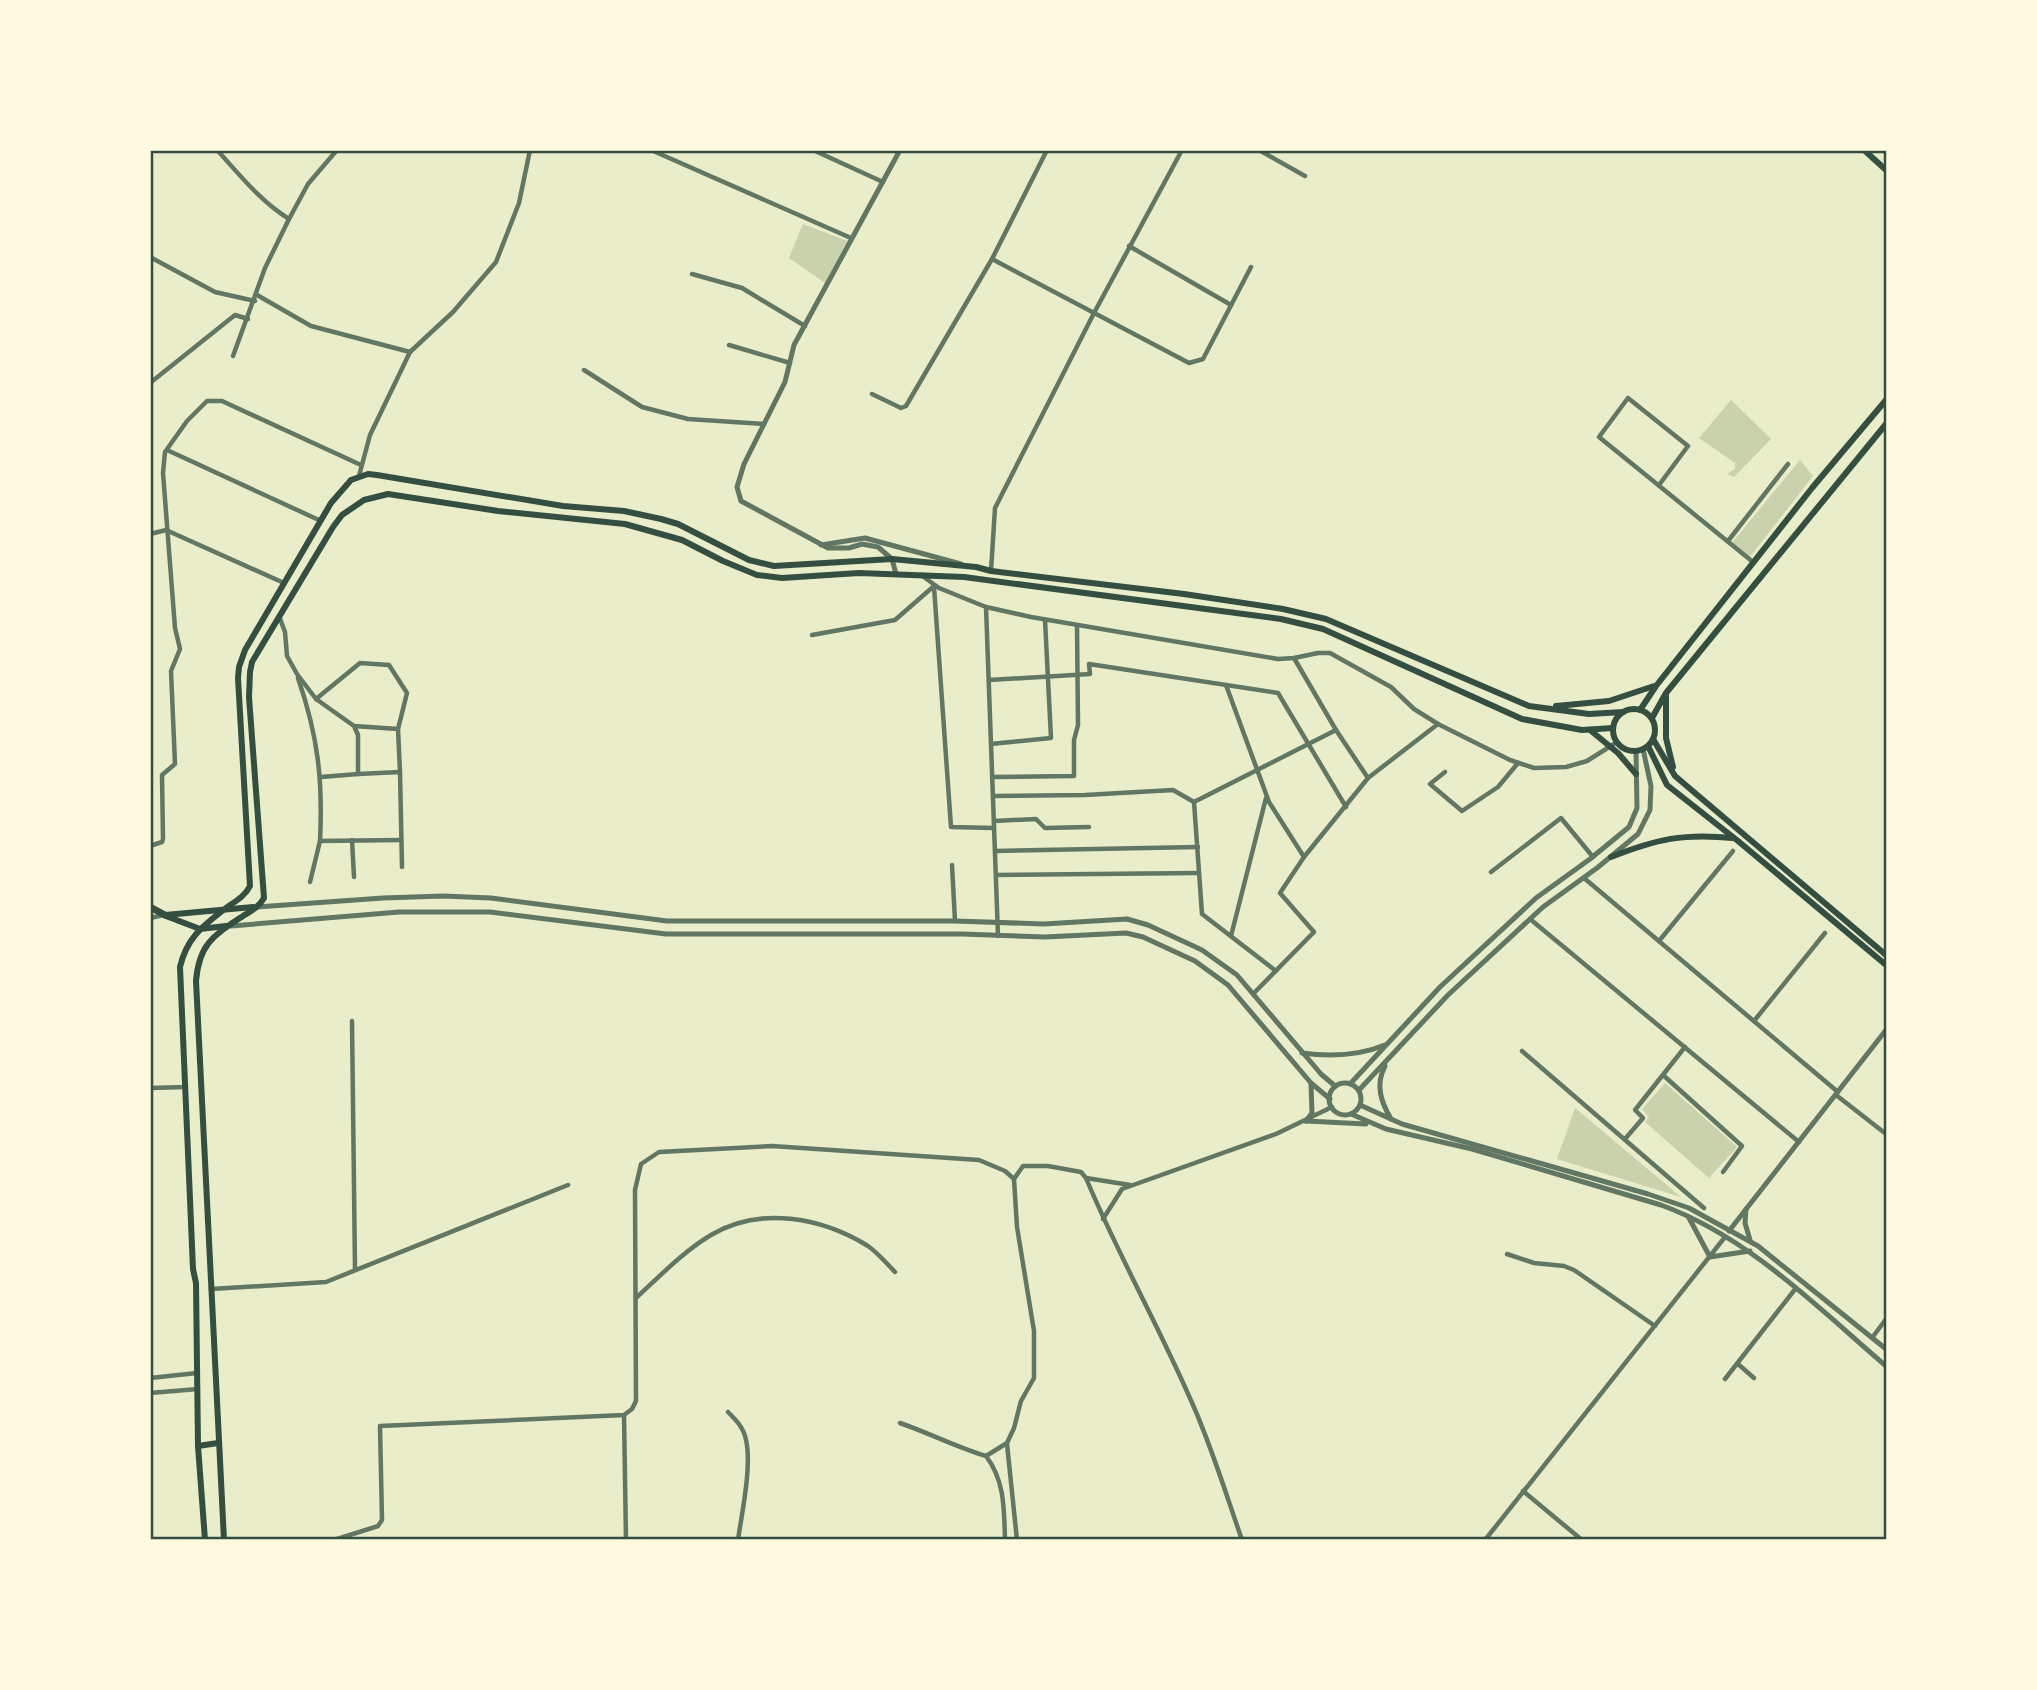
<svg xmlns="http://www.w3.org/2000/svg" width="2037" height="1690" font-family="Jost,sans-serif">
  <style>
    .green { fill: #cad2ad }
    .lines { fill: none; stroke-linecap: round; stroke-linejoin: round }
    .minor { stroke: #617663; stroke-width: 4.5 }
    .tertiary { stroke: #617663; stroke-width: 5 }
    .secondary { stroke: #344e41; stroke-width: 6 }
    .primary { stroke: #344e41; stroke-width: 7 }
    .neatline { fill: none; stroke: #344e41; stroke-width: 2.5 }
  </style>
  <rect width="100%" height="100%" fill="#e9edc9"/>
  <!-- green -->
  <g class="green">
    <path d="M803 224 847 241 825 283 789 258Z"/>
    <path d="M1731 400 1771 439 1734 477 1727 474 1735 469V463L1699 438Z"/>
    <path d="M1800 460 1813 476 1750 557 1731 544Z"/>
    <path d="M1665 1083 1737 1147 1709 1178 1645 1122 1649 1117 1642 1109Z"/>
    <path d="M1575 1108 1681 1197 1557 1159Z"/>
  </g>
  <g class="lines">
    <!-- minor -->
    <g class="minor">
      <path d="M217 150C240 175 260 201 289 219"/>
      <path d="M651 150 851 238"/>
      <path d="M813 150 883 182"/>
      <path d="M1259 150 1305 176"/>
      <path d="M1129 246 1231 305"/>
      <path d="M150 257 215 292 255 301"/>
      <path d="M992 259 1189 363 1203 359 1251 267"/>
      <path d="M692 274 742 288 805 326"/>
      <path d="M257 295 311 326 410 352"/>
      <path d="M729 345 790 363"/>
      <path d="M233 356 265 268 289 219 308 184 337 150"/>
      <path d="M584 370 642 407 688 419 764 424"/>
      <path d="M150 383 235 315 248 319"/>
      <path d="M872 394 901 408 906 406 992 259 1047 150"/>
      <path d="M167 450 321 521"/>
      <path d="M359 476 370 435 410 352 453 312 496 262 519 203 530 150"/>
      <path d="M1659 485 1688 446 1628 398 1599 437 1753 562"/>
      <path d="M150 534 166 530 284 583"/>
      <path d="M1728 541 1788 464"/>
      <path d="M991 571 995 508 1094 313 1182 150"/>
      <path d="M921 575 939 588 986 607 998 936"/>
      <path d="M934 587 951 827 994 828"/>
      <path d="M986 607 1031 617 1278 659 1294 658 1318 653H1330L1391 687 1414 709 1438 724 1510 760 1534 768 1566 767 1587 761 1617 742"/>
      <path d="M279 616 285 632 287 656 297 674 316 699 354 726 358 735V774L400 772 402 867"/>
      <path d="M812 635 895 620 934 586"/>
      <path d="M1294 658 1336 730 1368 778"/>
      <path d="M298 678C318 736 323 780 320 841"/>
      <path d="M989 680 1090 674 1089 664 1278 693 1346 807"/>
      <path d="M1226 685 1269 802 1304 857"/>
      <path d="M316 699 360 663 389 665 407 693 398 729"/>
      <path d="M354 726 398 729 400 772"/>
      <path d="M991 744 1051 738 1045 620"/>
      <path d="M1445 772 1430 784 1462 811 1498 787 1518 763"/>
      <path d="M321 777 358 774"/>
      <path d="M992 777 1074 776V740L1078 725 1077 625"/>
      <path d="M993 796 1085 795 1173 790 1194 802"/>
      <path d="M994 821 1036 819 1045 828 1089 827"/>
      <path d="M352 840 354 877"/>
      <path d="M150 846 162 842 163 839 162 775 175 764 171 671 180 649 175 628 163 473 165 452 187 421 207 401H222L361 465"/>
      <path d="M995 851 1198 847"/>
      <path d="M952 865 955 921"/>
      <path d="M1491 872 1561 818 1593 857"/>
      <path d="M996 875 1199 873"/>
      <path d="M1584 878 1838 1092"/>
      <path d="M310 882 320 841 401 840"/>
      <path d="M150 918 164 915"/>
      <path d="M1530 919 1799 1142"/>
      <path d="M1231 936 1266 798"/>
      <path d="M1659 941 1733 851"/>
      <path d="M1276 971 1202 914 1194 802 1336 730"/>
      <path d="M1253 994 1314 932 1280 893 1304 857 1368 778 1438 724"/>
      <path d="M352 1021 355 1270"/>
      <path d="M1754 1021 1825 933"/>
      <path d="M1522 1051 1704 1208"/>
      <path d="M1663 1075 1742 1146 1723 1172"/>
      <path d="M150 1088 186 1087"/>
      <path d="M1836 1095 1886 1134"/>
      <path d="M1625 1139 1643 1118 1635 1110 1685 1047"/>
      <path d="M1086 1178C1118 1255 1160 1328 1193 1405 1212 1448 1226 1494 1242 1540"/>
      <path d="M1103 1219 1122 1189 1276 1134 1332 1107"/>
      <path d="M1507 1254 1534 1263 1564 1266 1574 1270 1655 1326"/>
      <path d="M211 1289 326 1282 568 1185"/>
      <path d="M637 1297C660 1276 684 1251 711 1235 760 1206 821 1217 868 1246 878 1253 887 1264 895 1272"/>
      <path d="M1872 1338 1886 1319"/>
      <path d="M1738 1364 1754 1378"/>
      <path d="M150 1378 197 1373"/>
      <path d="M1725 1379 1796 1288"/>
      <path d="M150 1393 198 1389"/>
      <path d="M728 1412C736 1420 744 1428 746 1440 752 1466 742 1512 738 1540"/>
      <path d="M624 1415 626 1540"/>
      <path d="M900 1423C929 1433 956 1447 986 1456L1007 1443 1014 1428 1021 1401 1034 1378V1331L1017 1227 1014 1179 1023 1166H1048L1081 1172 1086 1178 1130 1185"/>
      <path d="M1007 1444 1017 1540"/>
      <path d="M986 1456C1005 1481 1004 1509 1005 1540"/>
      <path d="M1523 1491 1582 1540"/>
      <path d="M334 1540 378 1526 382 1520 380 1426 624 1415 632 1409 636 1401 635 1190 641 1164 659 1152 772 1146 979 1160 1005 1171 1014 1179"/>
      <path d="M1485 1540 1725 1237"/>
    </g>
    <!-- tertiary -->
    <g class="tertiary">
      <path d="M821 545 865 538 961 564"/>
      <path d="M896 574 892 559 878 547 862 544 849 548H828L741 501 737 487 744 464 785 382 794 345 900 150"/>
      <path d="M257 907 383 898 443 896 491 898 667 921H955L1044 924 1127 919 1148 925 1202 950 1237 975 1321 1074 1335 1086"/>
      <path d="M231 926 399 912H490L666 934H962L1045 937 1126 933 1143 937 1195 961 1228 985 1311 1083 1330 1099"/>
      <path d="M1302 1053C1331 1057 1358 1056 1385 1045"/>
      <path d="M1385 1066C1375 1085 1381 1102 1391 1119"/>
      <circle cx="1345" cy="1099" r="16"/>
      <path d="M1350 1084 1440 987 1536 898 1590 859 1629 827 1637 808 1636 751"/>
      <path d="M1359 1090 1448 995 1543 907 1597 868 1638 834 1650 810 1651 786 1643 749"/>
      <path d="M1360 1105 1402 1124 1648 1194 1689 1208 1758 1246 1886 1349"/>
      <path d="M1351 1114 1386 1129 1472 1149 1661 1205C1749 1237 1817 1307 1886 1366"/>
      <path d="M1306 1121 1366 1124"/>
      <path d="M1306 1121 1312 1113 1311 1084"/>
      <path d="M1746 1209 1745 1223 1750 1240"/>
      <path d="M1689 1218 1710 1257 1750 1251"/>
      <path d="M1729 1231 1886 1030"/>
    </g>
    <!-- secondary -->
    <g class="secondary">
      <path d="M1864 150 1886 170"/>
      <path d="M1885 150 1886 152"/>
      <path d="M1666 695V738L1673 767"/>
      <path d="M1556 706 1609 701 1654 686"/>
      <circle cx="1634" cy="730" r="21"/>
      <path d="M1640 710 1656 686 1812 488 1886 400"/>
      <path d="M1652 718 1666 693 1886 424"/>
      <path d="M1590 730 1618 753 1636 774"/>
      <path d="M1653 739 1675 776 1886 955"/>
      <path d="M1648 746 1667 785 1738 841 1886 965"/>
      <path d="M1611 857C1657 839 1683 833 1733 838"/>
      <path d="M165 915 253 907"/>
      <path d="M166 916 200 929 226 926"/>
      <path d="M198 1446 218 1443"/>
      <path d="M205 1540 198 1446 196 1283 193 1269 180 967C187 937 203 926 226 908 236 901 245 896 250 886L238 678 239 667 245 650 331 503 351 480 368 474 377 475 563 506 624 511 661 519 678 524 749 560 774 566 892 559 976 567 991 571 1184 594 1283 609 1326 619 1529 706 1589 714 1623 712"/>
      <path d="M224 1540 196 981C199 944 213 936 243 916 251 911 259 907 264 898L249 697 250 672 252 662 333 527 342 515 364 500 388 494 498 511 625 524 682 540 723 561 757 575 782 578 859 573 964 577 1281 619 1323 629 1522 719 1582 730 1613 728"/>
    </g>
    <!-- primary -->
    <path class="primary" d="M150 907 165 915"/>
  </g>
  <!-- border -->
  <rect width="2037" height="1690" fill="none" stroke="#fefae0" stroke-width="304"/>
  <rect x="152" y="152" width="1733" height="1386" class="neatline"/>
</svg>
